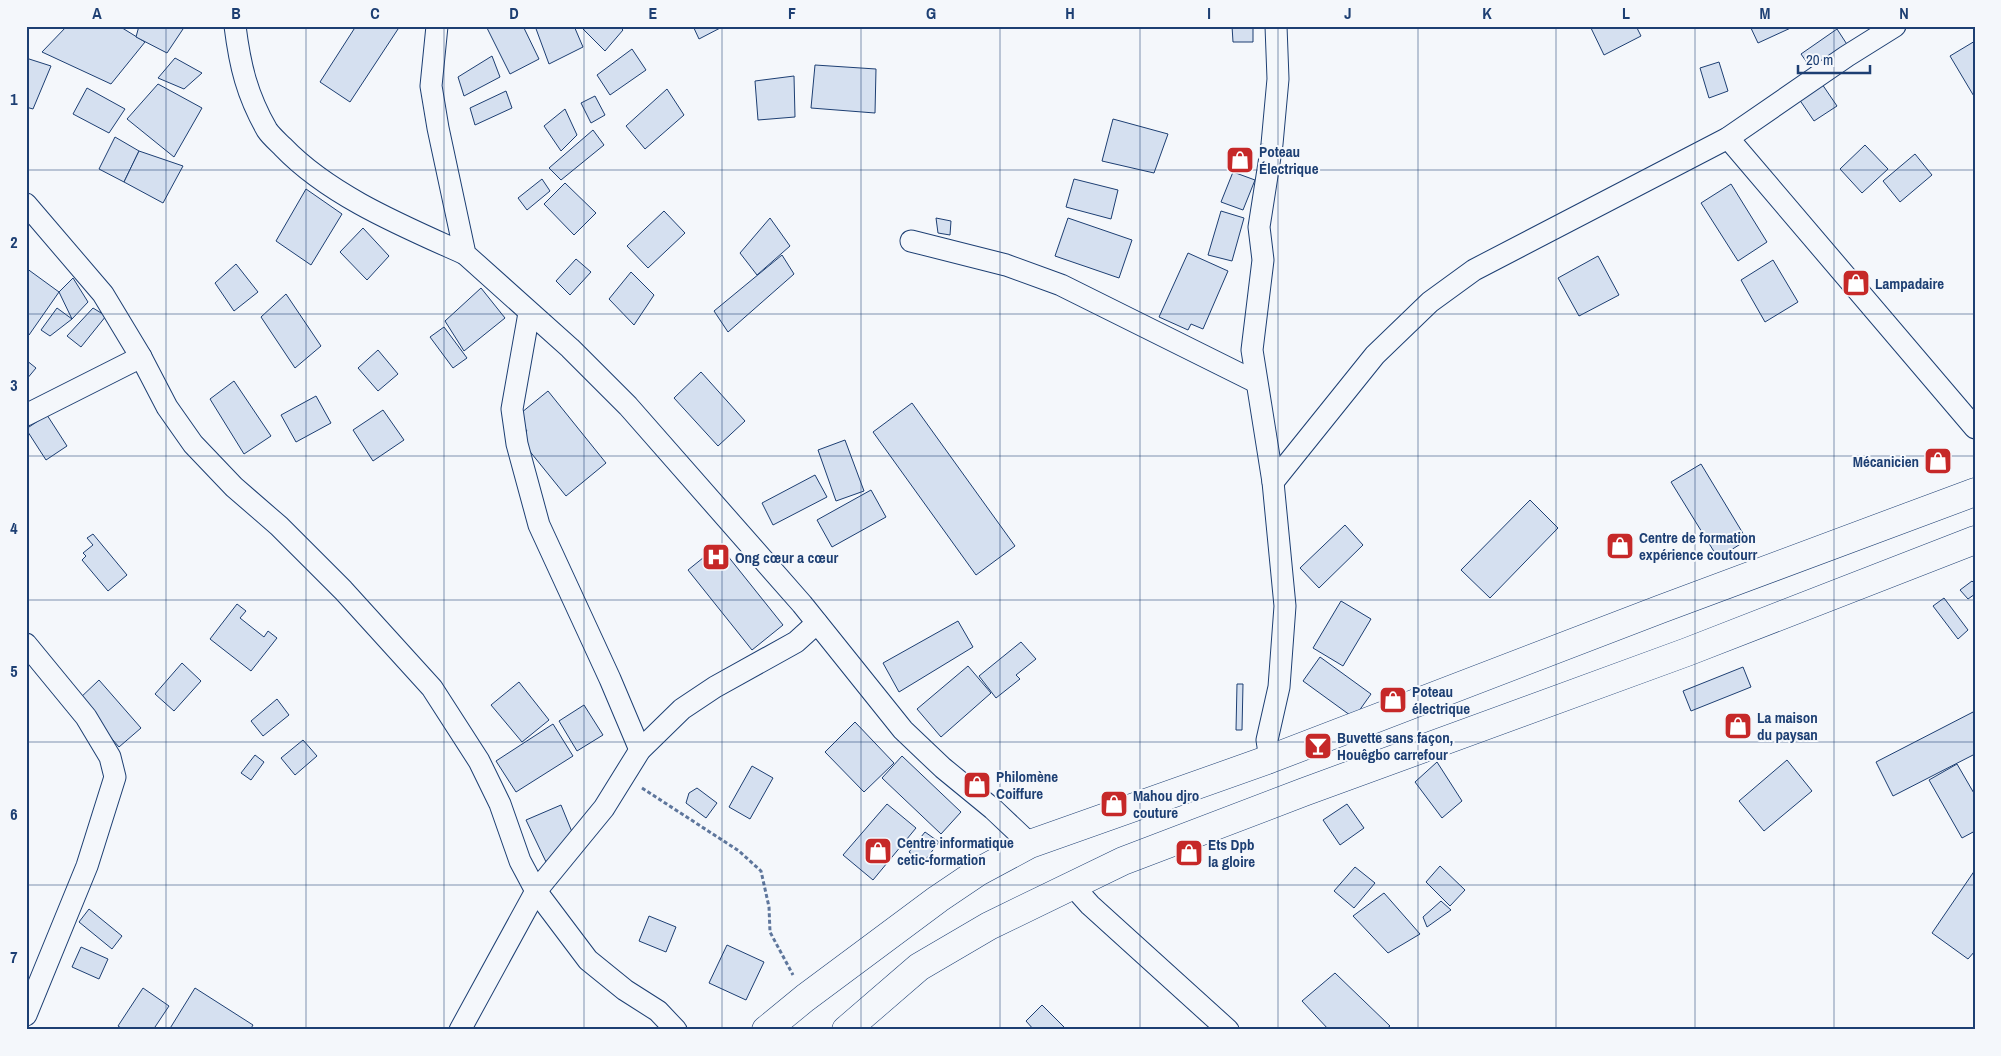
<svg xmlns="http://www.w3.org/2000/svg" width="2001" height="1056" font-family="'Archivo Narrow',sans-serif">
  <style>
    .building { fill: #d5e0f0; stroke: #1d3f73 }
    .lines { fill: none; stroke-linecap: round; stroke-linejoin: round }
    .minor-casing { stroke: #1d3f73; stroke-width: 23 }
    .primary-casing { stroke: #1d3f73; stroke-width: 29 }
    .path { stroke: #5e769c; stroke-width: 3; stroke-dasharray: 4 2.5; stroke-linecap: butt }
    .minor { stroke: #f4f7fb; stroke-width: 21 }
    .primary { stroke: #f4f7fb; stroke-width: 28 }
    .grid { fill: none; stroke: #1d3f73; stroke-width: 1; stroke-opacity: 0.55 }
    .labels { text-anchor: middle; dominant-baseline: central; stroke-width: 4; stroke-linejoin: round; paint-order: stroke }
    .poi-label { font-size: 15px; font-weight: bold; fill: #1d3f73; stroke: #f4f7fb; text-anchor: start }
    .neatline { fill: none; stroke: #1d3f73; stroke-width: 2 }
    .grid-label { font-size: 16px; text-anchor: middle; font-weight: bold; fill: #1d3f73 }
  </style>
  <rect width="100%" height="100%" fill="#f4f7fb"/>
  <!-- building -->
  <g class="building">
    <path d="M67 26H119L145 42 111 84 42 52Z"/>
    <path d="M139 26H179L183 29 167 53 136 37Z"/>
    <path d="M356 26H400L350 102 320 82Z"/>
    <path d="M486 26H523L539 59 510 74Z"/>
    <path d="M535 26H574L583 47 549 64Z"/>
    <path d="M580 26H619L623 30 605 51Z"/>
    <path d="M693 26H724L699 39Z"/>
    <path d="M1232 26H1253V42H1233Z"/>
    <path d="M1590 26H1636L1641 36 1604 55Z"/>
    <path d="M1750 26H1795L1758 43Z"/>
    <path d="M1837 29 1850 49 1815 74 1801 54Z"/>
    <path d="M1975 41V98L1950 56Z"/>
    <path d="M632 49 646 70 610 95 597 75Z"/>
    <path d="M492 56 500 77 464 96 458 77Z"/>
    <path d="M26 58 51 66 33 109 26 107Z"/>
    <path d="M175 58 202 73 184 89 158 78Z"/>
    <path d="M1719 62 1728 91 1709 98 1700 68Z"/>
    <path d="M815 65 876 69 875 113 811 108Z"/>
    <path d="M794 76 795 117 758 120 755 81Z"/>
    <path d="M158 84 202 108 174 157 127 119Z"/>
    <path d="M1822 84 1837 106 1814 121 1799 99Z"/>
    <path d="M87 88 125 109 109 133 73 114Z"/>
    <path d="M667 89 684 115 645 149 626 126Z"/>
    <path d="M506 91 512 108 475 125 470 108Z"/>
    <path d="M595 96 605 115 591 123 581 103Z"/>
    <path d="M565 109 577 135 561 151 544 126Z"/>
    <path d="M1113 119 1168 134 1154 173 1102 161Z"/>
    <path d="M593 130 604 145 561 180 549 168Z"/>
    <path d="M115 137 139 151 124 182 99 169Z"/>
    <path d="M1865 145 1888 169 1862 193 1840 169Z"/>
    <path d="M139 151 183 166 163 203 124 182Z"/>
    <path d="M1915 154 1932 175 1900 202 1883 181Z"/>
    <path d="M1233 172 1255 180 1243 210 1221 202Z"/>
    <path d="M542 179 550 191 527 210 518 198Z"/>
    <path d="M1074 179 1118 190 1111 219 1066 207Z"/>
    <path d="M565 183 596 213 574 235 544 204Z"/>
    <path d="M1731 184 1767 242 1738 261 1701 203Z"/>
    <path d="M306 189 342 214 311 265 276 241Z"/>
    <path d="M664 211 685 233 648 268 627 246Z"/>
    <path d="M1221 211 1244 218 1232 261 1208 255Z"/>
    <path d="M770 218 790 246 757 275 740 253Z"/>
    <path d="M936 218 951 221 950 235 938 233Z"/>
    <path d="M1068 218 1132 240 1119 278 1055 256Z"/>
    <path d="M363 228 389 256 367 280 340 252Z"/>
    <path d="M1188 253 1228 271 1203 329 1191 324 1188 330 1159 317Z"/>
    <path d="M782 255 794 274 728 332 714 311Z"/>
    <path d="M1598 256 1619 295 1579 316 1558 278Z"/>
    <path d="M576 259 591 272 570 295 556 281Z"/>
    <path d="M1773 260 1798 302 1765 322 1741 280Z"/>
    <path d="M236 264 258 292 234 311 215 283Z"/>
    <path d="M26 268 59 292 29 335 26 333Z"/>
    <path d="M631 272 654 295 634 325 609 299Z"/>
    <path d="M73 278 88 302 72 319 59 292Z"/>
    <path d="M481 288 505 318 464 351 445 321Z"/>
    <path d="M286 294 321 346 295 368 261 317Z"/>
    <path d="M57 308 72 319 50 336 41 330Z"/>
    <path d="M93 308 106 316 81 347 67 336Z"/>
    <path d="M444 327 467 358 453 368 430 337Z"/>
    <path d="M378 350 398 374 378 391 358 368Z"/>
    <path d="M26 360 36 368 26 380Z"/>
    <path d="M701 372 745 421 718 446 674 398Z"/>
    <path d="M234 381 271 436 244 454 210 399Z"/>
    <path d="M548 391 606 463 566 496 519 438 527 431 516 417Z"/>
    <path d="M316 396 331 423 296 442 281 415Z"/>
    <path d="M912 403 1015 546 976 575 873 432Z"/>
    <path d="M383 410 404 440 373 461 353 430Z"/>
    <path d="M47 415 67 446 46 460 26 429Z"/>
    <path d="M845 440 864 491 836 501 818 450Z"/>
    <path d="M1701 464 1747 540 1718 558 1671 482Z"/>
    <path d="M815 475 827 497 773 525 762 503Z"/>
    <path d="M871 490 886 517 832 547 817 520Z"/>
    <path d="M1530 500 1558 528 1490 598 1461 570Z"/>
    <path d="M1345 525 1363 545 1319 588 1300 568Z"/>
    <path d="M93 534 127 575 108 591 82 560 86 556 83 553 93 545 87 538Z"/>
    <path d="M719 545 783 625 752 650 688 570Z"/>
    <path d="M1972 581 1975 584V594L1968 599 1960 590Z"/>
    <path d="M1944 598 1968 630 1958 639 1933 606Z"/>
    <path d="M1341 601 1371 619 1343 666 1313 648Z"/>
    <path d="M237 604 246 611 240 618 264 637 268 631 277 638 251 671 210 639Z"/>
    <path d="M958 621 973 647 899 692 883 663Z"/>
    <path d="M1021 642 1036 659 1016 675 1020 679 996 698 979 676Z"/>
    <path d="M1320 657 1371 694 1354 718 1303 681Z"/>
    <path d="M182 663 201 681 174 711 155 694Z"/>
    <path d="M968 666 991 693 941 737 917 709Z"/>
    <path d="M1743 667 1751 687 1691 711 1683 691Z"/>
    <path d="M99 680 141 728 119 747 78 700Z"/>
    <path d="M519 682 549 720 522 742 491 705Z"/>
    <path d="M1237 684H1243L1242 730H1236Z"/>
    <path d="M277 699 289 715 263 736 251 721Z"/>
    <path d="M584 705 603 735 577 751 559 721Z"/>
    <path d="M1975 711V754L1893 796 1876 762Z"/>
    <path d="M855 722 894 763 864 792 825 752Z"/>
    <path d="M553 724 573 756 516 792 496 761Z"/>
    <path d="M303 740 317 756 295 775 281 758Z"/>
    <path d="M255 755 264 762 251 780 241 773Z"/>
    <path d="M902 756 961 812 941 834 882 778Z"/>
    <path d="M1787 760 1812 791 1764 831 1739 801Z"/>
    <path d="M1437 762 1462 801 1442 818 1415 782Z"/>
    <path d="M1957 764 1975 795V831L1962 838 1929 780Z"/>
    <path d="M752 766 773 778 750 819 729 807Z"/>
    <path d="M697 788 717 803 706 818 686 803 689 793Z"/>
    <path d="M887 804 916 828 873 880 843 855Z"/>
    <path d="M1347 804 1364 828 1340 845 1323 820Z"/>
    <path d="M561 805 572 832 547 864 526 820Z"/>
    <path d="M925 832 939 842 923 863 909 852Z"/>
    <path d="M1440 866 1465 890 1450 906 1426 882Z"/>
    <path d="M1355 867 1375 883 1354 908 1334 891Z"/>
    <path d="M1975 870V951L1968 959 1932 933Z"/>
    <path d="M1384 893 1420 934 1388 953 1353 916Z"/>
    <path d="M1441 901 1451 910 1427 927 1423 917Z"/>
    <path d="M89 909 122 936 112 949 79 922Z"/>
    <path d="M649 916 676 927 666 952 639 941Z"/>
    <path d="M727 945 764 962 746 1000 709 983Z"/>
    <path d="M81 947 108 959 99 979 72 967Z"/>
    <path d="M1335 973 1390 1026 1385 1030H1329L1302 1001Z"/>
    <path d="M143 988 169 1006 153 1030H124L118 1026Z"/>
    <path d="M195 988 253 1025 250 1030H169Z"/>
    <path d="M1042 1005 1067 1030H1034L1026 1021Z"/>
  </g>
  <g class="lines">
    <defs>
      <g id="minor">
        <path d="M235 26C240 66 247 95 267 130 271 136 278 142 283 147 330 196 403 226 465 254"/>
        <path d="M437 26 431 86 438 128 465 254 570 348 628 406 802 604 903 730 943 768 993 809 1030 844"/>
        <path d="M1728 138 1975 428"/>
        <path d="M26 204 103 294 141 357 167 407 193 444 234 487 279 526 343 590 432 688 479 761 500 804 520 861 536 891 588 960 625 990 658 1011 676 1030"/>
        <path d="M911 241 1006 265 1061 285 1256 382"/>
        <path d="M529 313 512 409 517 444 539 525 610 679 640 750"/>
        <path d="M26 415 141 357"/>
        <path d="M1273 482 1375 355 1430 302 1474 270 1728 138 1847 56 1895 26"/>
        <path d="M26 644 86 717 110 757 115 777 87 866 26 1015"/>
        <path d="M1270 759 1267 740 1279 687 1285 606 1273 482 1252 350 1263 260 1259 227 1272 144 1278 79 1276 26"/>
        <path d="M1073 886 1090 905 1228 1030"/>
        <path d="M460 1030 536 891 604 808 640 750 682 709 715 687 796 642 817 623"/>
      </g>
      <g id="primary">
        <path d="M766 1030 805 998 938 899 978 872 1030 844 1270 759 1661 609 1975 492"/>
        <path d="M846 1030 919 967 989 926 1123 861 1304 792 1687 652 1975 540"/>
      </g>
    </defs>
    <!-- minor casing -->
    <use href="#minor" class="minor-casing"/>
    <!-- primary casing -->
    <use href="#primary" class="primary-casing"/>
    <!-- path -->
    <path class="path" d="M642 788 739 851 761 871 769 907 770 932 793 975"/>
    <!-- minor -->
    <use href="#minor" class="minor"/>
    <!-- primary -->
    <use href="#primary" class="primary"/>
  </g>
  <!-- grid -->
  <path class="grid" d="M166 26V1030M306 26V1030M444 26V1030M584 26V1030M722 26V1030M861 26V1030M1000 26V1030M1140 26V1030M1278 26V1030M1418 26V1030M1556 26V1030M1695 26V1030M1834 26V1030M26 170H1975M26 314H1975M26 456H1975M26 600H1975M26 742H1975M26 885H1975"/>
  <!-- icons -->
  <defs>
    <symbol id="shop-square" viewBox="-11 -11 22 22"><rect x="-9" y="-9" width="18" height="18" rx="4" fill="#c62828" stroke="#f4f7fb"/><path d="M-5-2.5h2.3a2.7 3.5 0 0 1 5.4 0H5L5.5 6h-11ZM-1.5-2.5h3a1.5 2.3 0 0 0-3 0Z" fill="#fff"/></symbol>
    <symbol id="hospital-square" viewBox="-11 -11 22 22"><rect x="-9" y="-9" width="18" height="18" rx="4" fill="#c62828" stroke="#f4f7fb"/><path d="M-5-5h3v3.5h4V-5h3V5h-3V1.5h-4V5h-3Z" fill="#fff"/></symbol>
    <symbol id="bar-square" viewBox="-11 -11 22 22"><rect x="-9" y="-9" width="18" height="18" rx="4" fill="#c62828" stroke="#f4f7fb"/><path d="M-6-5H6L.8 .8V4.5H3.5V6h-7V4.5H-.8V.8Z" fill="#fff"/></symbol>
  </defs>
  <g fill-rule="evenodd">
    <use href="#shop-square" x="1224" y="144" width="32" height="32"/>
    <use href="#shop-square" x="1840" y="267" width="32" height="32"/>
    <use href="#shop-square" x="1922" y="445" width="32" height="32"/>
    <use href="#shop-square" x="1604" y="530" width="32" height="32"/>
    <use href="#hospital-square" x="700" y="541" width="32" height="32"/>
    <use href="#shop-square" x="1377" y="684" width="32" height="32"/>
    <use href="#shop-square" x="1722" y="710" width="32" height="32"/>
    <use href="#bar-square" x="1302" y="730" width="32" height="32"/>
    <use href="#shop-square" x="961" y="769" width="32" height="32"/>
    <use href="#shop-square" x="1098" y="788" width="32" height="32"/>
    <use href="#shop-square" x="862" y="835" width="32" height="32"/>
    <use href="#shop-square" x="1173" y="837" width="32" height="32"/>
  </g>
  <g class="labels">
    <!-- poi labels -->
    <g class="poi-label">
      <text x="1259" y="151">Poteau<tspan x="1259" dy="17">Électrique</tspan></text>
      <text x="1875" y="283">Lampadaire</text>
      <text x="1919" y="461" text-anchor="end">Mécanicien</text>
      <text x="1639" y="537">Centre de formation<tspan x="1639" dy="17">expérience coutourr</tspan></text>
      <text x="735" y="557">Ong cœur a cœur</text>
      <text x="1412" y="691">Poteau<tspan x="1412" dy="17">électrique</tspan></text>
      <text x="1757" y="717">La maison<tspan x="1757" dy="17">du paysan</tspan></text>
      <text x="1337" y="737">Buvette sans façon,<tspan x="1337" dy="17">Houêgbo carrefour</tspan></text>
      <text x="996" y="776">Philomène<tspan x="996" dy="17">Coiffure</tspan></text>
      <text x="1133" y="795">Mahou djro<tspan x="1133" dy="17">couture</tspan></text>
      <text x="897" y="842">Centre informatique<tspan x="897" dy="17">cetic-formation</tspan></text>
      <text x="1208" y="844">Ets Dpb<tspan x="1208" dy="17">la gloire</tspan></text>
    </g>
  </g>
  <!-- border -->
  <rect width="2001" height="1056" fill="none" stroke="#f4f7fb" stroke-width="55"/>
  <!-- scale -->
  <path d="M1798 65v8h72v-8" fill="none" stroke="#1d3f73" stroke-width="2.5"/>
  <text x="1806" y="65" font-size="15" fill="#1d3f73" stroke="#f4f7fb" stroke-width="4" paint-order="stroke">20 m</text>
  <rect x="28" y="28" width="1946" height="1000" class="neatline"/>
  <g class="grid-label">
    <text x="97" y="19">A</text>
    <text x="236" y="19">B</text>
    <text x="375" y="19">C</text>
    <text x="514" y="19">D</text>
    <text x="653" y="19">E</text>
    <text x="792" y="19">F</text>
    <text x="931" y="19">G</text>
    <text x="1070" y="19">H</text>
    <text x="1209" y="19">I</text>
    <text x="1348" y="19">J</text>
    <text x="1487" y="19">K</text>
    <text x="1626" y="19">L</text>
    <text x="1765" y="19">M</text>
    <text x="1904" y="19">N</text>
    <text x="14" y="105">1</text>
    <text x="14" y="248">2</text>
    <text x="14" y="391">3</text>
    <text x="14" y="534">4</text>
    <text x="14" y="677">5</text>
    <text x="14" y="820">6</text>
    <text x="14" y="963">7</text>
  </g>
</svg>
